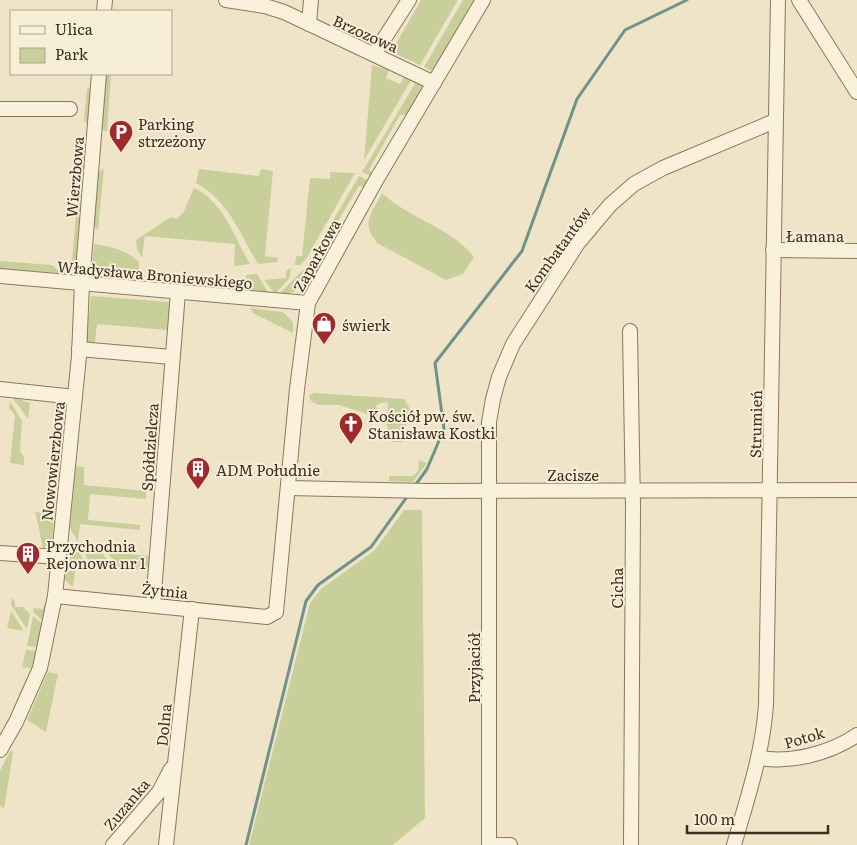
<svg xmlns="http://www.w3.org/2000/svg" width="857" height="845" font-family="Literata,serif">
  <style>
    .green { fill: #c9cf9b }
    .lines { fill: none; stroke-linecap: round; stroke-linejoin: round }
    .stream { stroke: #6f938a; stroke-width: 3 }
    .minor-casing { stroke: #8d765c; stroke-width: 16 }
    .minor { stroke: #faf1dc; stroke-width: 14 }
    .labels { text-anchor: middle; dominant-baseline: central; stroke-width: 4; stroke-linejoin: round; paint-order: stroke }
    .street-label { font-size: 15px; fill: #3d2e20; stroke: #f7eed8 }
    .poi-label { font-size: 15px; fill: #3d2e20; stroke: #f7eed8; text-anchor: start }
  </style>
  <rect width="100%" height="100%" fill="#f0e4c8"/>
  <!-- green -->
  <g class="green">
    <path d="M421 0H458L420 65 391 52Z"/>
    <path d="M463 0H476L434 72 424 67Z"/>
    <path d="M372 65 389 70 386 78 400 84 405 76 413 77 364 160Z"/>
    <path d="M104 74H111L107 132 99 127Z"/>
    <path d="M416 82 426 87 408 115H400L369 170 375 173 371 176 362 172Z"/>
    <path d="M93 87 89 124 84 121 87 89Z"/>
    <path d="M81 147 87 150 86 177 78 183Z"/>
    <path d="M104 168 98 230 91 223 96 174Z"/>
    <path d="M199 169 259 176 261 169 273 171 265 256 278 258 277 262 258 264C240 234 228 200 196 183Z"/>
    <path d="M330 172 355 173 306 259 300 265H295L296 256H302L310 178 330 179Z"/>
    <path d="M359 176 368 181 365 188 359 186 325 243 333 244 320 264 307 265Z"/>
    <path d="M85 182 82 215 76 208 78 187Z"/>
    <path d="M194 188C224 202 234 237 250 264L234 266 235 244 145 236 142 258 137 249 136 240 171 217 176 219 183 213Z"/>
    <path d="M382 193C409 219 451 227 474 257L463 274 446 280 377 243C360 221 372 214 382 193Z"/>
    <path d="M76 215 82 221 79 261H72Z"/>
    <path d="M94 244C112 247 125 249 139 262V279L135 282 91 277Z"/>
    <path d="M0 261 52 265 61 273 0 268Z"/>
    <path d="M291 268 289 279 275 294 264 280 286 278V271Z"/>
    <path d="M304 269H318C307 284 296 295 278 295Z"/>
    <path d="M154 270 153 276 245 285 246 275 257 274 270 295 151 283 149 274Z"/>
    <path d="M91 296 170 302 167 330 97 324 95 342H86Z"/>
    <path d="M250 308 283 312 293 322V333L253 313Z"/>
    <path d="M315 393 404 399 410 409 402 442H392L387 425 380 419 382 416H387L388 402 380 403 376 406 379 414 377 417 339 405H318L311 401 309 395Z"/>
    <path d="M12 397 30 403 28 419Z"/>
    <path d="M10 401 22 421 20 451 24 457V465L10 463 15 415 9 408Z"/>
    <path d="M419 460 427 463 413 482 389 481V476H413L418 471Z"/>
    <path d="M76 466 84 467V485L146 491V499L90 494 88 520 140 525V530L80 524 78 542 70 528Z"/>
    <path d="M404 510H422L425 818 393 845H249L310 603 321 589 375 550Z"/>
    <path d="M35 511 54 519 52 545 43 548Z"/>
    <path d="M69 549 78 550 86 564 68 561 66 558Z"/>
    <path d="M83 550 101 552 114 567 90 564Z"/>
    <path d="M107 552 150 556 149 571 119 568Z"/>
    <path d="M68 571H75L73 587 65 580 66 572Z"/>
    <path d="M12 598 15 601V607H23L30 614 27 629 11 605Z"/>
    <path d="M44 605H46L43 621 33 612 34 608 43 609Z"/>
    <path d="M11 611 24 631 7 628Z"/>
    <path d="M33 616 42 624 37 647 27 646Z"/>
    <path d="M26 650 37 651 31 668 22 667Z"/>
    <path d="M48 672 58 674 46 732 27 720Z"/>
    <path d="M10 751 13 752 4 809 0 805V771Z"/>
  </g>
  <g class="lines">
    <!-- stream -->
    <g class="stream">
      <path d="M414 487 427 469 444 429 435 363 522 251 577 99 625 30 687 0"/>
      <path d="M246 845 306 601 318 585 371 547 409 494"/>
    </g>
    <defs>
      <g id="minor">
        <path d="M226 0 265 6 284 12 434 83"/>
        <path d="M799 0 857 92"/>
        <path d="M104 11 105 0"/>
        <path d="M309 24 311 0"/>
        <path d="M375 53 409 0"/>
        <path d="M0 109H70"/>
        <path d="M773 250 857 251"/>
        <path d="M0 276 308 303"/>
        <path d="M630 331 633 507 631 845"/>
        <path d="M79 349 172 357"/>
        <path d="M0 389 75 397"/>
        <path d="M288 488 427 491 857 490"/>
        <path d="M0 553 59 557"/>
        <path d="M55 596 267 617 276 612 297 389 308 303 375 182 483 0"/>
        <path d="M153 605 178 292"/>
        <path d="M0 750 16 722 40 668 55 596 79 356 82 283 99 74"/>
        <path d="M759 758C791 763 829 754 857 735"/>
        <path d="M113 845 159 792 171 769"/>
        <path d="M166 845 192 609"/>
        <path d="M489 845V422L493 399 499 377 513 344 578 243 610 205 634 184 663 168 775 121"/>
        <path d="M489 845H510"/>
        <path d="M734 845C747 799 763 753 766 704L778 0"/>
      </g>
    </defs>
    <!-- minor casing -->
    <use href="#minor" class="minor-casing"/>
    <!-- minor -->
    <use href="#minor" class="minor"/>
  </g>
  <!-- icons -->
  <defs>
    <symbol id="parking-pin" viewBox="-11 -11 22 30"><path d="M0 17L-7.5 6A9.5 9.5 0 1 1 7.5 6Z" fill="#9e2a2b" stroke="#f7eed8"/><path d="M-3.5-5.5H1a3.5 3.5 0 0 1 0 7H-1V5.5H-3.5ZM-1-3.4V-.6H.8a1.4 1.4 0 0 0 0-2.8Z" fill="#fff"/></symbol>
    <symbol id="shop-pin" viewBox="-11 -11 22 30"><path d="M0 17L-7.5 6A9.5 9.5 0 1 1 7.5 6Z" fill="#9e2a2b" stroke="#f7eed8"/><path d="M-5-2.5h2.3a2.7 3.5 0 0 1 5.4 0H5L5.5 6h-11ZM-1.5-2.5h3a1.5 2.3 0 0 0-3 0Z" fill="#fff"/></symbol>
    <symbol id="church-pin" viewBox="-11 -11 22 30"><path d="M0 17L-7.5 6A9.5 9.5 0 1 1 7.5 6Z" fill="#9e2a2b" stroke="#f7eed8"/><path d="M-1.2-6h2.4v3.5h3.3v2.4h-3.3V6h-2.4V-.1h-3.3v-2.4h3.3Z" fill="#fff"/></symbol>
    <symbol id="building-pin" viewBox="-11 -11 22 30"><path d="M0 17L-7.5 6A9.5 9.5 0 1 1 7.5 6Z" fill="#9e2a2b" stroke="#f7eed8"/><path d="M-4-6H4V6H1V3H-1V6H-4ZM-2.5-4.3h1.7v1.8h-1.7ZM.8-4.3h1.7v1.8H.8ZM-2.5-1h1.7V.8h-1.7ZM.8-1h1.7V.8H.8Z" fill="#fff"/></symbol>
  </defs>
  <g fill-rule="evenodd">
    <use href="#parking-pin" x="107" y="118" width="28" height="38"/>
    <use href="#shop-pin" x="310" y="310" width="28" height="38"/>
    <use href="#church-pin" x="337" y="410" width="28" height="38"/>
    <use href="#building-pin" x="184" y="455" width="28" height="38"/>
    <use href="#building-pin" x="14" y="540" width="28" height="38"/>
  </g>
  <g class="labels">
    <!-- street labels -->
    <g class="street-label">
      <text transform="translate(366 33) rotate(24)">Brzozowa</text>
      <text transform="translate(74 177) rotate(-85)">Wierzbowa</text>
      <text x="815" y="235">Łamana</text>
      <text transform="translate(557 249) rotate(-54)">Kombatantów</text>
      <text transform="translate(316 255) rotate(-61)">Zaparkowa</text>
      <text transform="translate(155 274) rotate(5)">Władysława Broniewskiego</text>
      <text transform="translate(755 424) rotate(-89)">Strumień</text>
      <text transform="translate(149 447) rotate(-86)">Spółdzielcza</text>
      <text transform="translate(52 461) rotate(-84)">Nowowierzbowa</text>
      <text x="573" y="474">Zacisze</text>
      <text transform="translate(616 588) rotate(-90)">Cicha</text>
      <text transform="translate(165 590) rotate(6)">Żytnia</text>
      <text transform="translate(473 668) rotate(-90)">Przyjaciół</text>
      <text transform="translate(163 725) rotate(-84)">Dolna</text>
      <text transform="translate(804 737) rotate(-16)">Potok</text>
      <text transform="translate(126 804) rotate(-50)">Zuzanka</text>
    </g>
    <!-- poi labels -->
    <g class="poi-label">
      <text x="138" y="123">Parking<tspan x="138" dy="17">strzeżony</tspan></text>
      <text x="342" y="324">świerk</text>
      <text x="368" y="415">Kościół pw. św.<tspan x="368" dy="17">Stanisława Kostki</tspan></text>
      <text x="216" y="469">ADM Południe</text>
      <text x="46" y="545">Przychodnia<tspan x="46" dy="17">Rejonowa nr 1</tspan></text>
    </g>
  </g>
  <!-- legend -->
  <rect x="10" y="10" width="162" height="65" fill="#f7eed8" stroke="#ada18e"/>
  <rect x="20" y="26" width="25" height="8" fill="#faf1dc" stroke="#ada18e"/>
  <text x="55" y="35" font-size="15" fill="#3d2e20">Ulica</text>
  <rect x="20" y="48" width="25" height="15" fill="#c9cf9b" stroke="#ada18e"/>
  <text x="55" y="60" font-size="15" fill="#3d2e20">Park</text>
  <!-- scale -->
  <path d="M687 825v8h141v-8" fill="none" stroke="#3d2e20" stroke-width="2.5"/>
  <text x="694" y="825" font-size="15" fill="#3d2e20" stroke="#f7eed8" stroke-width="4" paint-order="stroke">100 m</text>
</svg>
